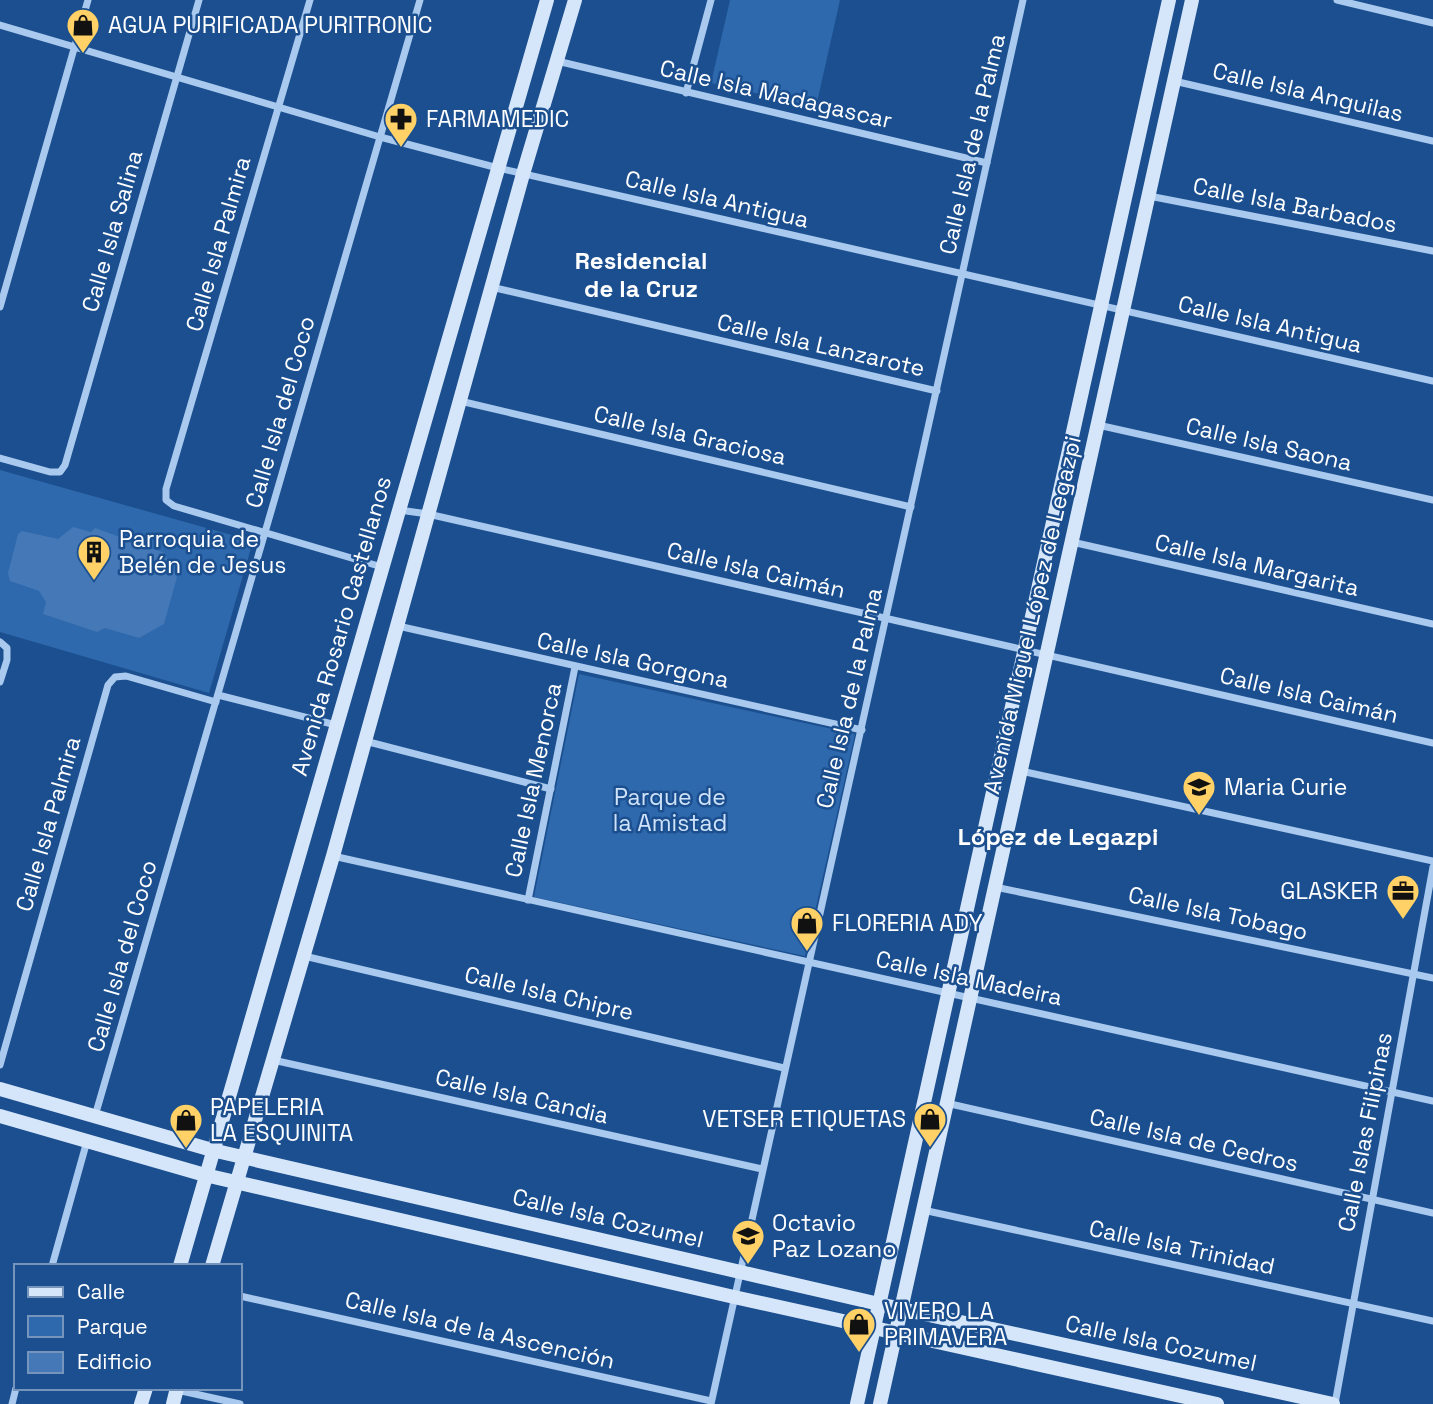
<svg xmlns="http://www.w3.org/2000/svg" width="1433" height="1404" font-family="'Space Grotesk',sans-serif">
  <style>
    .green { fill: #2e69ad }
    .building { fill: #4478b7 }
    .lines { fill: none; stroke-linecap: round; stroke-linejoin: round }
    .street { stroke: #a9c9ee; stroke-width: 7 }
    .secondary { stroke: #d6e6fa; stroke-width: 14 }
    .labels { text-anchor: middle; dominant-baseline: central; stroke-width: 5; stroke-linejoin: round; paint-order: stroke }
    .poi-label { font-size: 23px; fill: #fff; stroke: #1b4f8f; text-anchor: start }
    .street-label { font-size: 23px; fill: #fff; stroke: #1b4f8f }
    .park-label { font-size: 23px; fill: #cfe3fa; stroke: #1b4f8f }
    .neighbourhood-label { font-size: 24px; font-weight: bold; fill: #fff; stroke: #1b4f8f }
  </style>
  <rect width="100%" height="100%" fill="#1b4f8f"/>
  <!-- green -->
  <g class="green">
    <path d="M730 0H840L816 107 711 83Z"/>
    <path d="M0 470 253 541 209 693 0 632Z"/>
    <path d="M579 674 855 734 805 956 534 897Z"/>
  </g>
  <!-- building -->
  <path class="building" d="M73 527 91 532 95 528 131 541 130 543 163 552 177 577 164 624 139 638 105 628 97 632 43 614 46 602 39 591 10 581 8 573 18 534 22 531 58 539Z"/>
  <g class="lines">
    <!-- street -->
    <g class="street">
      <path d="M310 0 166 489V500L174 506 382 567"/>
      <path d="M1337 0 1433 23"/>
      <path d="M0 25 380 137 498 168 1433 381"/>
      <path d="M557 61 987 163"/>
      <path d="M1174 81 1433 141"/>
      <path d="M686 93 711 0"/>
      <path d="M1149 196 1433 251"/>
      <path d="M491 287 937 391"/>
      <path d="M0 307 88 0"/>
      <path d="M460 401 911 507"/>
      <path d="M1098 425 1433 500"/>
      <path d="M0 458 50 472H60L65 465 199 0"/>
      <path d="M399 510 428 514 1433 743"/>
      <path d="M1072 542 1433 624"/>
      <path d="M398 626 862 730"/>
      <path d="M0 642 7 648V660L0 682"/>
      <path d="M218 695 336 725"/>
      <path d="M365 741 551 789"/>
      <path d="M1021 771 1433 861"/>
      <path d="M333 856 1433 1101"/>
      <path d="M995 887 1433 978"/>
      <path d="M528 900 575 667"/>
      <path d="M304 956 784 1068"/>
      <path d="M273 1060 762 1169"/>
      <path d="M0 1065 108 685 115 677 126 676 216 702"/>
      <path d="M946 1103 1433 1213"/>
      <path d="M95 1116 420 0"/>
      <path d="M923 1210 1433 1321"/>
      <path d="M52 1266 87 1141"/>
      <path d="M240 1296 711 1401"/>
      <path d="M177 1390 240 1404"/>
      <path d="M12 1404 16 1388"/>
      <path d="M711 1404 1023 0"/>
      <path d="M1335 1404 1433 867"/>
    </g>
    <!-- secondary -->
    <g class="secondary">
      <path d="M0 1089 212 1150 879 1304 1333 1404"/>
      <path d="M0 1116 205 1175 734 1297 1217 1404"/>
      <path d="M180 1266 547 0"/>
      <path d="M212 1266 333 856 523 174 575 0"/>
      <path d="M141 1404 146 1388"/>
      <path d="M173 1404 177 1388"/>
      <path d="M857 1404 1169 0"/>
      <path d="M880 1404 1192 0"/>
    </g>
  </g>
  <!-- icons -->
  <defs>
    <symbol id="shop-pin" viewBox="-11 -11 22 30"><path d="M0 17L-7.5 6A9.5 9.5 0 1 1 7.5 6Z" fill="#ffd166" stroke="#1b4f8f"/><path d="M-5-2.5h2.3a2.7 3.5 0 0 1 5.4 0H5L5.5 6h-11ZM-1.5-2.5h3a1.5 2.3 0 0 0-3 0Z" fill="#111"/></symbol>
    <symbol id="pharmacy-pin" viewBox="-11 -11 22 30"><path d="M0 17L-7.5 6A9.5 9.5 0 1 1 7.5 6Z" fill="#ffd166" stroke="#1b4f8f"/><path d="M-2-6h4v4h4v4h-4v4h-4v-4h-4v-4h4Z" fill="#111"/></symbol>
    <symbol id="building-pin" viewBox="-11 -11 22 30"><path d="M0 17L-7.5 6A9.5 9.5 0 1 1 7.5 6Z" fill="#ffd166" stroke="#1b4f8f"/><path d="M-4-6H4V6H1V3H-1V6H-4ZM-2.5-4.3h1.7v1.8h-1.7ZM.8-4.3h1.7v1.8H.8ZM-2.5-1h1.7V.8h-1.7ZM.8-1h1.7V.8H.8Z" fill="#111"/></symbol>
    <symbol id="school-pin" viewBox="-11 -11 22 30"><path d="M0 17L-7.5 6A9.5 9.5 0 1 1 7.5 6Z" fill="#ffd166" stroke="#1b4f8f"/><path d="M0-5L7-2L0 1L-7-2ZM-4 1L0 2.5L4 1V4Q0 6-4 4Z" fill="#111"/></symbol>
    <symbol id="office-pin" viewBox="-11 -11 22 30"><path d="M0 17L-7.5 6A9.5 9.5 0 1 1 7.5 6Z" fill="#ffd166" stroke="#1b4f8f"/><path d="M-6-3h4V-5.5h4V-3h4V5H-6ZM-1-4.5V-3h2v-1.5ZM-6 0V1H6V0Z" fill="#111"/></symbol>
  </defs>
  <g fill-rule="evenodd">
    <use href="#shop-pin" x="64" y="6" width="38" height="52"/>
    <use href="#pharmacy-pin" x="382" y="100" width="38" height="52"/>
    <use href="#building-pin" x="75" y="533" width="38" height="52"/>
    <use href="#school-pin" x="1180" y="768" width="38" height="52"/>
    <use href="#office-pin" x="1384" y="872" width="38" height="52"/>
    <use href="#shop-pin" x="788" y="904" width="38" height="52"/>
    <use href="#shop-pin" x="911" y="1100" width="38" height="52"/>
    <use href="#shop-pin" x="167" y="1101" width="38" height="52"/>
    <use href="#school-pin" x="729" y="1217" width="38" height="52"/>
    <use href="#shop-pin" x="840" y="1305" width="38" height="52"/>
  </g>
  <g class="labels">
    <!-- poi labels -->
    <g class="poi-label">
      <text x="108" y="25">AGUA PURIFICADA PURITRONIC</text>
      <text x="426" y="119">FARMAMEDIC</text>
      <text x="119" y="539">Parroquia de<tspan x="119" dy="26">Belén de Jesus</tspan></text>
      <text x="1224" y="787">Maria Curie</text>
      <text x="1378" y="891" text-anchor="end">GLASKER</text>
      <text x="832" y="923">FLORERIA ADY</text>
      <text x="210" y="1107">PAPELERIA<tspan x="210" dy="26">LA ESQUINITA</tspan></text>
      <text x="906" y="1119" text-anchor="end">VETSER ETIQUETAS</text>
      <text x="772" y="1223">Octavio<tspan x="772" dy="26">Paz Lozano</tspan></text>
      <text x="884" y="1311">VIVERO LA<tspan x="884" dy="26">PRIMAVERA</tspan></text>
    </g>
    <!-- street labels -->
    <g class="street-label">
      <text transform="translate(1308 92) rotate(13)">Calle Isla Anguilas</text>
      <text transform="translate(776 94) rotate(13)">Calle Isla Madagascar</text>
      <text transform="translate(972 144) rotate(-77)">Calle Isla de la Palma</text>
      <text transform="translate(717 199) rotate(13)">Calle Isla Antigua</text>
      <text transform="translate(1295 205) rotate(11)">Calle Isla Barbados</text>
      <text transform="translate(112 231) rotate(-74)">Calle Isla Salina</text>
      <text transform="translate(218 244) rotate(-74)">Calle Isla Palmira</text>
      <text transform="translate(1270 324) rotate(13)">Calle Isla Antigua</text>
      <text transform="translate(821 345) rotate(13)">Calle Isla Lanzarote</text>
      <text transform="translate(280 412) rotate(-74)">Calle Isla del Coco</text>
      <text transform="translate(690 435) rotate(13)">Calle Isla Graciosa</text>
      <text transform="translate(1269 444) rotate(13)">Calle Isla Saona</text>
      <text transform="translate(1257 565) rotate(13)">Calle Isla Margarita</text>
      <text transform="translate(756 570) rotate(13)">Calle Isla Caimán</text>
      <text transform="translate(1032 615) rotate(-77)">Avenida Miguel López de Legazpi</text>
      <text transform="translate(341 626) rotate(-74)">Avenida Rosario Castellanos</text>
      <text transform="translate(633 660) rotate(12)">Calle Isla Gorgona</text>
      <text transform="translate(1309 695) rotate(13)">Calle Isla Caimán</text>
      <text transform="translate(849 698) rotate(-77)">Calle Isla de la Palma</text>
      <text transform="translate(533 780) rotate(-78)">Calle Isla Menorca</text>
      <text transform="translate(48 824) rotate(-74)">Calle Isla Palmira</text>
      <text transform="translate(1218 913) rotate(12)">Calle Isla Tobago</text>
      <text transform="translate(122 956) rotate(-74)">Calle Isla del Coco</text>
      <text transform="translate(969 978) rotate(12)">Calle Isla Madeira</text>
      <text transform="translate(549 993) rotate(13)">Calle Isla Chipre</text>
      <text transform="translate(522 1096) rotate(13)">Calle Isla Candia</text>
      <text transform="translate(1365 1132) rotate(-79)">Calle Islas Filipinas</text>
      <text transform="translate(1194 1140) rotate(13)">Calle Isla de Cedros</text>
      <text transform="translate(608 1218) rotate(13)">Calle Isla Cozumel</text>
      <text transform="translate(1182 1247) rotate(12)">Calle Isla Trinidad</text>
      <text transform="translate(480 1330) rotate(13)">Calle Isla de la Ascención</text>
      <text transform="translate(1161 1343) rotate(12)">Calle Isla Cozumel</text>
    </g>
    <!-- park labels -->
    <g class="park-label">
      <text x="670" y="797">Parque de<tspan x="670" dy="26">la Amistad</tspan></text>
    </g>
    <!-- neighbourhood labels -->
    <g class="neighbourhood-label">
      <text x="641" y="260">Residencial<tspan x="641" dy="28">de la Cruz</tspan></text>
      <text x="1058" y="836">López de Legazpi</text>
    </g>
  </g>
  <!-- legend -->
  <rect x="14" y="1264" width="228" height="126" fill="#1b4f8f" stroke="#7695bc" stroke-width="2"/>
  <rect x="28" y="1287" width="35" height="10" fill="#d6e6fa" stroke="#7695bc" stroke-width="2"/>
  <text x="77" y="1299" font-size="21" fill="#ffffff">Calle</text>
  <rect x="28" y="1316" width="35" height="21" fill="#2e69ad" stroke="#7695bc" stroke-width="2"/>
  <text x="77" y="1334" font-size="21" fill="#ffffff">Parque</text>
  <rect x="28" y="1352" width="35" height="21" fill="#4478b7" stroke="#7695bc" stroke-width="2"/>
  <text x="77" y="1369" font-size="21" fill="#ffffff">Edificio</text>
</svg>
